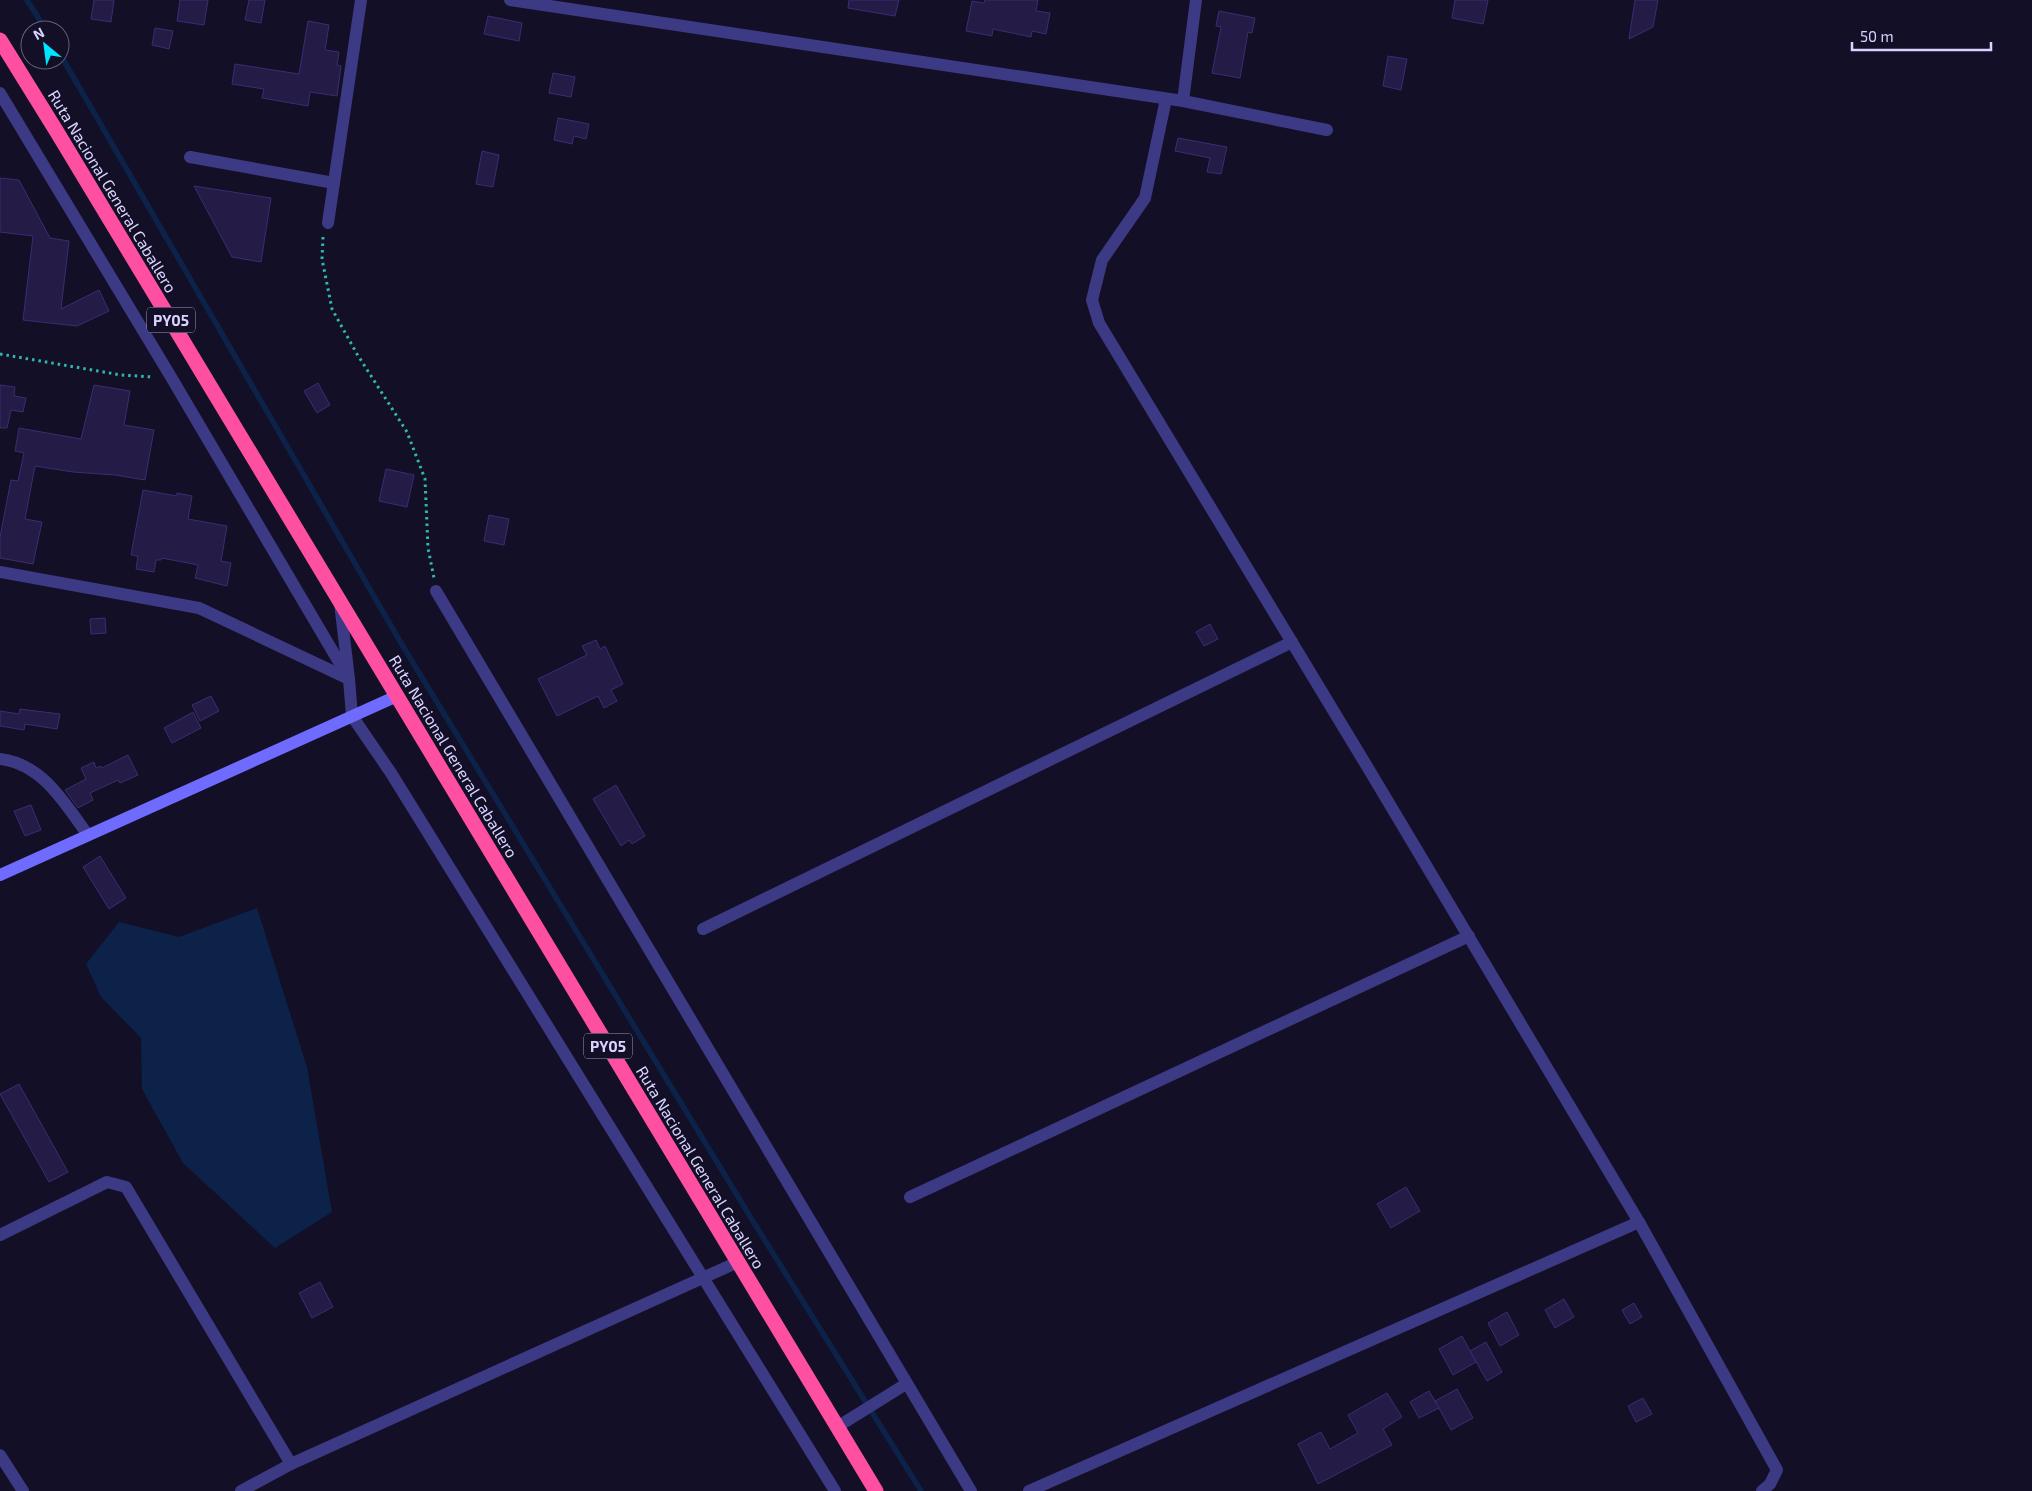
<svg xmlns="http://www.w3.org/2000/svg" width="2032" height="1491" font-family="'Exo 2',sans-serif">
  <style>
    .water { fill: #0c2248 }
    .lines { fill: none; stroke-linecap: round; stroke-linejoin: round }
    .stream { stroke: #0c2248; stroke-width: 5.5 }
    .building { fill: #241b47; stroke: #3b2d73 }
    .path { stroke: #2fb8b0; stroke-width: 3; stroke-dasharray: 2.5 4; stroke-linecap: butt }
    .street { stroke: #3d3a85; stroke-width: 12 }
    .secondary { stroke: #6f6bff; stroke-width: 12 }
    .highway { stroke: #ff4fa3; stroke-width: 15 }
    .labels { text-anchor: middle; dominant-baseline: central; stroke-width: 4; stroke-linejoin: round; paint-order: stroke }
    .shield { fill: #130f26; stroke: #9e99be; stroke-width: 1 }
    .shield-label { font-size: 15px; font-weight: bold; fill: #d9d4ff }
    .street-label { font-size: 16px; fill: #d9d4ff; stroke: #130f26 }
  </style>
  <rect width="100%" height="100%" fill="#130f26"/>
  <!-- water -->
  <path class="water" d="M257 908 307 1067 332 1212 275 1248 183 1163 142 1089 141 1038 101 997 86 964 119 922 179 937Z"/>
  <g class="lines">
    <!-- stream -->
    <g class="stream">
      <path d="M27 0 46 30"/>
      <path d="M60 54 401 643 751 1218 921 1491"/>
    </g>
  </g>
  <!-- building -->
  <g class="building">
    <path d="M94 0H114L111 22 91 19Z"/>
    <path d="M180 0H208L204 25 177 21Z"/>
    <path d="M249 0H265L261 23 245 20Z"/>
    <path d="M849 0H899L895 16 848 8Z"/>
    <path d="M985 0H1038L1036 11 1050 13 1046 34 1032 31 1031 37 993 29 992 36 966 31 972 1 984 3Z"/>
    <path d="M1455 0H1488L1483 24 1452 18Z"/>
    <path d="M1635 0H1658L1653 27 1629 39Z"/>
    <path d="M1219 11 1255 18 1252 33 1248 32 1240 78 1212 73 1221 27 1216 26Z"/>
    <path d="M488 16 522 23 519 41 484 34Z"/>
    <path d="M308 21 329 25 325 50 339 52 337 65 341 66 337 96 310 92 308 106 262 98 264 89 232 84 235 64 299 74Z"/>
    <path d="M155 28 173 31 169 49 152 45Z"/>
    <path d="M1388 56 1407 59 1401 90 1383 86Z"/>
    <path d="M553 73 575 77 571 97 549 93Z"/>
    <path d="M558 118 589 124 586 139 574 136 572 144 554 140Z"/>
    <path d="M1178 138 1227 147 1221 174 1207 172 1210 158 1175 151Z"/>
    <path d="M482 151 499 155 493 187 476 184Z"/>
    <path d="M0 178 19 180 50 238 69 241 61 309 99 290 109 311 77 326 23 320 33 236 0 232Z"/>
    <path d="M194 186 271 198 261 262 232 257Z"/>
    <path d="M318 383 330 405 317 413 304 391Z"/>
    <path d="M0 385 15 387 14 396 26 398 23 412 11 410 7 428H0Z"/>
    <path d="M94 385 130 391 124 425 154 430 145 480 115 475 73 472 35 466 25 519 42 522 33 564 0 558V537L11 480 18 481 24 453 15 451 19 428 81 439Z"/>
    <path d="M386 469 414 475 407 507 379 501Z"/>
    <path d="M143 490 177 496V493L192 496 188 519 227 526 221 561 231 563 227 586 195 578 198 565 162 558 161 560H156L154 572 136 569 138 556 131 555Z"/>
    <path d="M489 515 509 519 504 545 484 541Z"/>
    <path d="M105 618 106 633 91 634 90 619Z"/>
    <path d="M1210 624 1218 639 1204 646 1196 632Z"/>
    <path d="M596 640 600 649 605 646 623 684 611 690 617 701 604 708 598 696 557 716 538 679 587 655 582 646Z"/>
    <path d="M211 696 219 711 200 721 192 705Z"/>
    <path d="M20 709 60 714 57 729 25 724 24 730 0 726V711L19 714Z"/>
    <path d="M193 712 201 728 172 743 164 728Z"/>
    <path d="M128 755 138 775 120 783 118 780 90 793 93 800 78 808 65 790 86 779 81 768 94 762 96 768 101 766 102 768Z"/>
    <path d="M616 785 645 836 632 844 629 840 621 846 593 799Z"/>
    <path d="M31 805 41 830 25 836 14 811Z"/>
    <path d="M100 856 126 898 109 909 83 867Z"/>
    <path d="M19 1084 68 1172 49 1182 0 1094Z"/>
    <path d="M1406 1187 1420 1211 1391 1228 1377 1204Z"/>
    <path d="M320 1282 333 1307 312 1318 299 1293Z"/>
    <path d="M1564 1299 1574 1317 1555 1328 1545 1310Z"/>
    <path d="M1634 1303 1642 1317 1630 1324 1622 1310Z"/>
    <path d="M1507 1312 1519 1335 1500 1346 1488 1323Z"/>
    <path d="M1462 1336 1476 1362 1453 1375 1439 1349Z"/>
    <path d="M1486 1342 1502 1372 1487 1381 1470 1351Z"/>
    <path d="M1457 1389 1473 1418 1451 1430 1435 1401Z"/>
    <path d="M1429 1391 1439 1408 1419 1418 1410 1402Z"/>
    <path d="M1387 1393 1402 1417 1383 1429 1392 1445 1318 1484 1298 1444 1321 1432 1330 1449 1358 1433 1348 1415Z"/>
    <path d="M1643 1398 1652 1414 1636 1422 1628 1406Z"/>
  </g>
  <g class="lines">
    <!-- path -->
    <g class="path">
      <path d="M323 237 322 259 332 309 357 354 407 432 425 479 428 548 434 578"/>
      <path d="M0 354 121 375 153 377"/>
    </g>
    <!-- street -->
    <g class="street">
      <path d="M510 0 1183 101 1327 130"/>
      <path d="M0 93 171 377 349 679 352 716 391 773 835 1491"/>
      <path d="M1166 99 1145 198 1102 260 1092 300 1099 323 1371 773 1639 1222 1777 1470 1770 1484 1762 1491"/>
      <path d="M1183 101 1196 0"/>
      <path d="M190 157 334 183"/>
      <path d="M328 223 361 0"/>
      <path d="M0 572 199 608 349 679 340 603"/>
      <path d="M436 591 971 1491"/>
      <path d="M0 759C43 764 65 804 88 835"/>
      <path d="M703 929 1292 642"/>
      <path d="M910 1197 1469 936"/>
      <path d="M0 1235 107 1182 126 1187 291 1464 738 1262"/>
      <path d="M837 1427 906 1384"/>
      <path d="M0 1455 23 1491"/>
      <path d="M241 1491 291 1464"/>
      <path d="M1029 1491 1639 1222"/>
    </g>
    <!-- secondary -->
    <path class="secondary" d="M0 875 397 696"/>
    <!-- highway -->
    <path class="highway" d="M0 40 57 132 876 1491"/>
  </g>
  <g class="labels">
    <!-- shield labels -->
    <g class="shield">
      <rect x="147" y="307.5" width="48" height="25" rx="4"/>
      <rect x="584" y="1033.5" width="48" height="25" rx="4"/>
    </g>
    <g class="shield-label">
      <text x="171" y="320">PY05</text>
      <text x="608" y="1046">PY05</text>
    </g>
    <!-- street labels -->
    <g class="street-label">
      <text transform="translate(113 191) rotate(59)">Ruta Nacional General Caballero</text>
      <text transform="translate(454 756) rotate(59)">Ruta Nacional General Caballero</text>
      <text transform="translate(701 1167) rotate(59)">Ruta Nacional General Caballero</text>
    </g>
  </g>
  <!-- north arrow -->
  <g transform="translate(45 45) rotate(331)"><circle r="24" fill="#130f26" stroke="#625e7d"/>
  <path d="M0-4L9 19L0 12L-9 19Z" fill="#00e5ff"/>
  <text y="-8" font-size="14" font-weight="bold" text-anchor="middle" fill="#d9d4ff">N</text>
  </g>
  <!-- scale -->
  <path d="M1852 42v8h139v-8" fill="none" stroke="#d9d4ff" stroke-width="2.5"/>
  <text x="1860" y="42" font-size="15" fill="#d9d4ff" stroke="#130f26" stroke-width="4" paint-order="stroke">50 m</text>
</svg>
